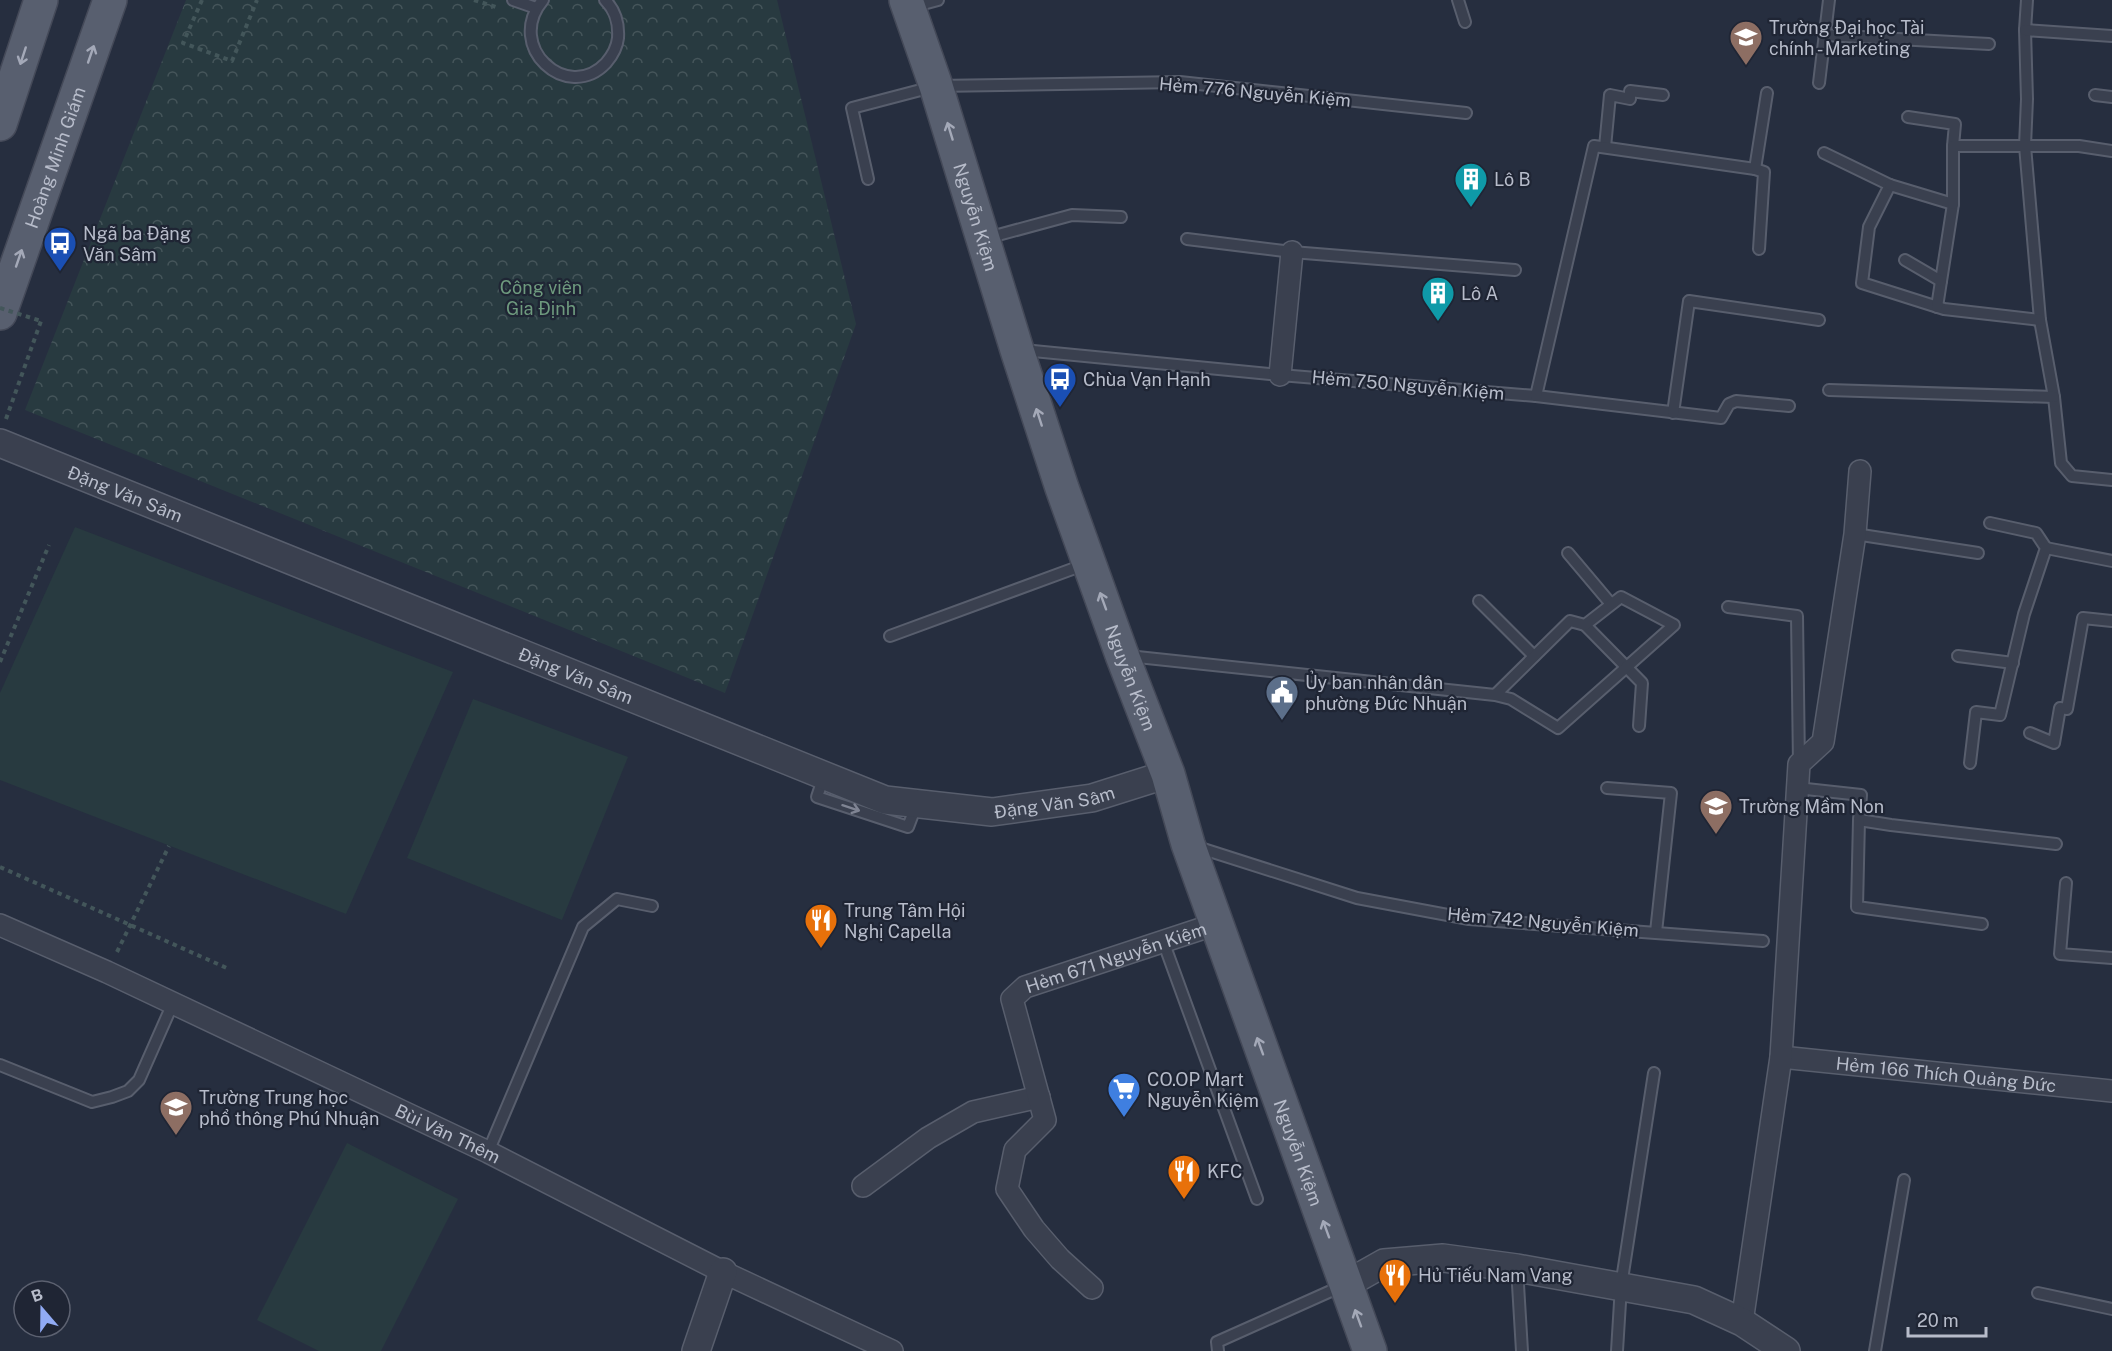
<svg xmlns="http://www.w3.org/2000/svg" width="2112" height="1351" font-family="'Public Sans',sans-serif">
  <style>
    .park { fill: url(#park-crowns) }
    .pitch { fill: #283a40 }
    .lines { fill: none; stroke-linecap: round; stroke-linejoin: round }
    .service-casing { stroke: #585e6d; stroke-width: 14 }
    .minor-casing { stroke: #585e6d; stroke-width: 24 }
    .tertiary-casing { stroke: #585e6d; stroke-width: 30 }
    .primary-casing { stroke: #444958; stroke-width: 36 }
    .path { stroke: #43565a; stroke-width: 4; stroke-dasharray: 4.5 4.5; stroke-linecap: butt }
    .service { stroke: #3a404f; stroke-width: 10 }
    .minor { stroke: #3a404f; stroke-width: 21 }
    .tertiary { stroke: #3a404f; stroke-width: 27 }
    .primary { stroke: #585f6f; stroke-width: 33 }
    .path-bridge { stroke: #43565a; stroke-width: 4; stroke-dasharray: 4.5 4.5; stroke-linecap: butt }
    .oneway { stroke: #a4a9b8 }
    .oneway2 { stroke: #7f8493 }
    .labels { text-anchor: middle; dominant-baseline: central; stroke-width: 4.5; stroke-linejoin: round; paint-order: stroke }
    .poi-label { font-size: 18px; fill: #b7bcca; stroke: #1f2534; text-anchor: start }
    .street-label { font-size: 18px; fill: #b7bcca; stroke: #1f2534 }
    .park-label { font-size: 18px; fill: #6e9a7e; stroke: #1f2534 }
  </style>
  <defs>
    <pattern id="park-crowns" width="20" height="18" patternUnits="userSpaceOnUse" patternTransform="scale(1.5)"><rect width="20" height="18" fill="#283a40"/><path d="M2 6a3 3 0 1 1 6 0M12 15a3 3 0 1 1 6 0" fill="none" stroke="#45555a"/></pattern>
  </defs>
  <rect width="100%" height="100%" fill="#262e3f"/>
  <!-- park -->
  <path class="park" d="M186 0H777L856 324 725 693 25 410Z"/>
  <!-- pitch -->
  <g class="pitch">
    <path d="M75 527 453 672 346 914 0 780V693Z"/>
    <path d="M473 699 628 757 562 920 407 858Z"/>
    <path d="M347 1143 458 1199 381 1351H319L257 1320Z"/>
  </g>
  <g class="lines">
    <defs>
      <g id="service">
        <path d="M513 0 536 8"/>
        <path d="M543 0C504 46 567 104 606 63 612 56 617 48 618 38 619 23 616 11 605 0"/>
        <path d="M1458 0 1465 22"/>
        <path d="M2027 0 2025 30 2027 99 2025 146 2040 320 2054 397 2061 463 2072 476 2112 480"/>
        <path d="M912 7 938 0"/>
        <path d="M2025 30 2112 36"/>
        <path d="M1824 35 1989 44"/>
        <path d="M1819 83 1829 0"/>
        <path d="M2095 95 2112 97"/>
        <path d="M1908 117 1955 124 1953 146"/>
        <path d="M1605 147 1610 95 1630 99V91L1663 95"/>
        <path d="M1824 153 1890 185 1869 227 1862 283 1944 309 2040 320"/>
        <path d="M1755 169 1764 172 1759 249"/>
        <path d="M868 179 852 108 936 86 1180 82 1466 113"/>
        <path d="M1890 185 1953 204 1937 307"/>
        <path d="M1953 204V146H2079L2112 151"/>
        <path d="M987 238 1072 215 1121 217"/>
        <path d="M1187 239 1292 252 1515 270"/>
        <path d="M1905 260 1941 281"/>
        <path d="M1023 350 1280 375 1536 396 1721 418 1729 404 1736 401 1789 406"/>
        <path d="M1829 390 2054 397"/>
        <path d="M1536 396 1594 146 1755 169 1767 93"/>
        <path d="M1673 413 1689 301 1819 320"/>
        <path d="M1855 534 1978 553"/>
        <path d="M2046 548 2112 561"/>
        <path d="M1568 553 1611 604"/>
        <path d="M1479 601 1534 656"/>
        <path d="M1728 607 1797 616 1799 764"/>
        <path d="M1585 625 1642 683 1639 726"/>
        <path d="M890 636 1086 564"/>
        <path d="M1128 656 1495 695 1511 699 1558 728 1674 625 1621 597 1585 625 1570 621 1495 695"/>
        <path d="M1958 656 2013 663"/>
        <path d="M2030 733 2054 743 2060 708 2067 709 2083 618 2112 621"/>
        <path d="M1970 763 1976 712 2000 715 2024 614 2046 548 2036 533 1990 523"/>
        <path d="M824 776 817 797 908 827 916 806"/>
        <path d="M1607 788 1671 793 1656 932"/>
        <path d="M1797 788 1861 795 1859 820 1891 825 2056 844"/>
        <path d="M1859 820 1857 907 1982 924"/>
        <path d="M1197 847 1357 898 1469 919 1763 941"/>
        <path d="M2066 883 2060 954 2112 958"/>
        <path d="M1163 941 1257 1199"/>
        <path d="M0 1065 92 1102 112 1097 128 1091 139 1080 173 1003"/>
        <path d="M488 1152 583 927 617 899 652 906"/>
        <path d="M1517 1268 1522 1351"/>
        <path d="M2038 1293 2112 1309"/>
        <path d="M1218 1351 1217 1342 1342 1286"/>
        <path d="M1617 1351 1621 1286 1654 1073"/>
        <path d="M1875 1351 1904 1180"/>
      </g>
      <g id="minor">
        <path d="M1280 375 1292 252"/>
        <path id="s1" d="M0 925 107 972 488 1152 723 1272 892 1351"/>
        <path id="s2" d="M1781 1057 2112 1091"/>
        <path d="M863 1186 928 1138 973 1112 1039 1097"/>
        <path id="s3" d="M1092 1288 1060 1259 1034 1229 1007 1189 1015 1150 1045 1120 1012 999 1025 987 1216 924"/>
        <path d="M1742 1322 1781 1057 1799 764 1823 742 1855 534 1860 471"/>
      </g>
      <g id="tertiary">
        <path id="s4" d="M0 443 885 800 992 812 1092 798 1168 774"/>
        <path d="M1345 1285 1384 1263 1443 1258 1517 1268 1694 1300 1742 1322 1786 1351"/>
        <path d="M696 1351 723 1272"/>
      </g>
      <g id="primary">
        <path id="s5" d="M906 0 936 86 1017 350 1062 488 1122 655 1168 774 1188 844 1370 1351"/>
        <path d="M0 124 41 0"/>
        <path id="s6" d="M0 313 110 0"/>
      </g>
    </defs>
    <!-- service casing -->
    <use href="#service" class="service-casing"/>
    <!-- minor casing -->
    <use href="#minor" class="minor-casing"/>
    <!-- tertiary casing -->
    <use href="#tertiary" class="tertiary-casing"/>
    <!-- primary casing -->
    <use href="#primary" class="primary-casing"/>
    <!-- path -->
    <g class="path">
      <path d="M202 0 183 43 232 61 257 0"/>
      <path d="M474 0 496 7"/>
      <path d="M6 419 41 321"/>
      <path d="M0 662 49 545"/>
      <path d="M0 867 229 969"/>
      <path d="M117 952 169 846"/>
    </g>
    <!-- service -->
    <use href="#service" class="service"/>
    <!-- minor -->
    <use href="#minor" class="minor"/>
    <!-- tertiary -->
    <use href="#tertiary" class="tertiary"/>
    <!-- primary -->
    <use href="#primary" class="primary"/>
    <!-- path-bridge -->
    <path class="path-bridge" d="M0 308 41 321"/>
  </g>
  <!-- one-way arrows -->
  <defs><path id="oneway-shaft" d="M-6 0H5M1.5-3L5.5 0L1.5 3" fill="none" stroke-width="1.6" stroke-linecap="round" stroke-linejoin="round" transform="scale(1.5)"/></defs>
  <g class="oneway">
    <use href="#oneway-shaft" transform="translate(91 54) rotate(-71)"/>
    <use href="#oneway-shaft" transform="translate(23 56) rotate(108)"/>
    <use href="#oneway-shaft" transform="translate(950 131) rotate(-107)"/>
    <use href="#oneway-shaft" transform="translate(19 258) rotate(-71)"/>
    <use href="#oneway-shaft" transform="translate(1039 417) rotate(-108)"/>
    <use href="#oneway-shaft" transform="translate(1103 601) rotate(-110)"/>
    <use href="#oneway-shaft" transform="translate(1260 1046) rotate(-110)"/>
    <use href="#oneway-shaft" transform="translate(1326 1229) rotate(-110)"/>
    <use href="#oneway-shaft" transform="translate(1358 1318) rotate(-110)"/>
  </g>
  <use class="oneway2" href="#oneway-shaft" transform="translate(851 808) rotate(18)"/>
  <!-- icons -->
  <defs>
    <symbol id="university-pin" viewBox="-11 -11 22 30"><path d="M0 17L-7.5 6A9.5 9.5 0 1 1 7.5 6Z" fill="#8d6e63" stroke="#1f2534"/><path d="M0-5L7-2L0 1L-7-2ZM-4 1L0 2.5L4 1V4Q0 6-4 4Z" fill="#fff"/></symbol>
    <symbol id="building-pin" viewBox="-11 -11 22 30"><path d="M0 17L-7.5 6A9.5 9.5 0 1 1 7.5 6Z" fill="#0f9aa8" stroke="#1f2534"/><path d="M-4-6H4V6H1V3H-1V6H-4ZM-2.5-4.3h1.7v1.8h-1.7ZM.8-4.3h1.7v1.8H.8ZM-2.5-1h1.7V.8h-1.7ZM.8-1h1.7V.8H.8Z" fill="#fff"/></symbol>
    <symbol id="bus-pin" viewBox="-11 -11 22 30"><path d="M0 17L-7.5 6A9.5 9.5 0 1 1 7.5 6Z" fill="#1a4fb4" stroke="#1f2534"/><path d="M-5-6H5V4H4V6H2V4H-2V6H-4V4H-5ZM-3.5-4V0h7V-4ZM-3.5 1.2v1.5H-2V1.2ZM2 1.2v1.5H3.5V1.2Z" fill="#fff"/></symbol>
    <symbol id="civic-pin" viewBox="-11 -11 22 30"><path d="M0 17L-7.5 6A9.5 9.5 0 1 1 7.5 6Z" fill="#5c6f8a" stroke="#1f2534"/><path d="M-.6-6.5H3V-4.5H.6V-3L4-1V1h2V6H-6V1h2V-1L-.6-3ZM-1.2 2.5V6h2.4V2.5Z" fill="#fff"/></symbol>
    <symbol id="school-pin" viewBox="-11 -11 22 30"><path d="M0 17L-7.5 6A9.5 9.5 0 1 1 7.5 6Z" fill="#8d6e63" stroke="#1f2534"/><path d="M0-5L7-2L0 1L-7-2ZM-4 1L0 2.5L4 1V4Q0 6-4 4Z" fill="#fff"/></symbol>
    <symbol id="restaurant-pin" viewBox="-11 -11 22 30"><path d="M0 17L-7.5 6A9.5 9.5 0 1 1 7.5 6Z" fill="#e8710a" stroke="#1f2534"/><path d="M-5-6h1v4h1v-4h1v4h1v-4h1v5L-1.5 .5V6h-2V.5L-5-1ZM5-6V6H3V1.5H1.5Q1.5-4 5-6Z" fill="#fff"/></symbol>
    <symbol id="supermarket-pin" viewBox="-11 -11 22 30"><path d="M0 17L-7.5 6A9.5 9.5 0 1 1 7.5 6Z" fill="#3f7fe0" stroke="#1f2534"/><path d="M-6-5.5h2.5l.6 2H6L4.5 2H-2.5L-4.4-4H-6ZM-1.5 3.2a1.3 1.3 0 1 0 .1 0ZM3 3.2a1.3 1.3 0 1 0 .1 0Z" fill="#fff"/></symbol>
  </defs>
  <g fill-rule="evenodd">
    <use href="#university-pin" x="1727" y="18" width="38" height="52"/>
    <use href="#building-pin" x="1452" y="160" width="38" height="52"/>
    <use href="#bus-pin" x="41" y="224" width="38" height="52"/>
    <use href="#building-pin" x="1419" y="274" width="38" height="52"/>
    <use href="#bus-pin" x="1041" y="360" width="38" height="52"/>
    <use href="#civic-pin" x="1263" y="673" width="38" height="52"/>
    <use href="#school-pin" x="1697" y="787" width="38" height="52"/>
    <use href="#restaurant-pin" x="802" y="901" width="38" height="52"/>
    <use href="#supermarket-pin" x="1105" y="1070" width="38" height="52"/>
    <use href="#school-pin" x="157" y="1088" width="38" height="52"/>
    <use href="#restaurant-pin" x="1165" y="1152" width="38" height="52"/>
    <use href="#restaurant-pin" x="1376" y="1256" width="38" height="52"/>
  </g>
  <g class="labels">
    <!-- poi labels -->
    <g class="poi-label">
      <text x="1769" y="27">Trường Đại học Tài<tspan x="1769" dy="21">chính - Marketing</tspan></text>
      <text x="1494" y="179">Lô B</text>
      <text x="83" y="233">Ngã ba Đặng<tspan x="83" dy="21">Văn Sâm</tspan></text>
      <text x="1461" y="293">Lô A</text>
      <text x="1083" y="379">Chùa Vạn Hạnh</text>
      <text x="1305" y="682">Ủy ban nhân dân<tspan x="1305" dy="21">phường Đức Nhuận</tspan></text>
      <text x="1739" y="806">Trường Mầm Non</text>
      <text x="844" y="910">Trung Tâm Hội<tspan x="844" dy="21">Nghị Capella</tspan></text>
      <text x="1147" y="1079">CO.OP Mart<tspan x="1147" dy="21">Nguyễn Kiệm</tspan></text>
      <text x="199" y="1097">Trường Trung học<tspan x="199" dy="21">phổ thông Phú Nhuận</tspan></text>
      <text x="1207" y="1171">KFC</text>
      <text x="1418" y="1275">Hủ Tiếu Nam Vang</text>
    </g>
    <!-- street labels -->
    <g class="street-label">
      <text transform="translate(1255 92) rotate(5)">Hẻm 776 Nguyễn Kiệm</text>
      <text stroke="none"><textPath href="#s6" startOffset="165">Hoàng Minh Giám</textPath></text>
      <text stroke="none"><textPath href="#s5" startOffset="228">Nguyễn Kiệm</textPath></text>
      <text transform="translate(1408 385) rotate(5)">Hẻm 750 Nguyễn Kiệm</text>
      <text stroke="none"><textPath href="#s4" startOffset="135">Đặng Văn Sâm</textPath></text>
      <text stroke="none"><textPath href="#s4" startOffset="621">Đặng Văn Sâm</textPath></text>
      <text stroke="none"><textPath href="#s5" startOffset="714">Nguyễn Kiệm</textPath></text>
      <text stroke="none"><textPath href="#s4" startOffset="1125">Đặng Văn Sâm</textPath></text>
      <text transform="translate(1543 922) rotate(5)">Hẻm 742 Nguyễn Kiệm</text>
      <text stroke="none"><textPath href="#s3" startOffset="452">Hẻm 671 Nguyễn Kiệm</textPath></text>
      <text stroke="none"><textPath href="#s2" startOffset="166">Hẻm 166 Thích Quảng Đức</textPath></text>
      <text stroke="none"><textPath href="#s1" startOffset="494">Bùi Văn Thêm</textPath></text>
      <text stroke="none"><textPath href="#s5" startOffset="1218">Nguyễn Kiệm</textPath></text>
    </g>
    <!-- park labels -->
    <g class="park-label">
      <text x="541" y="287">Công viên<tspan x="541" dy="21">Gia Định</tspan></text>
    </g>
  </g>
  <!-- north arrow -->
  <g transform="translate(42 1309) rotate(340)"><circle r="28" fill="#1f2534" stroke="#5c6170" stroke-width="1.5"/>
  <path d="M0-4.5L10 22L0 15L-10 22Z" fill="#91abf5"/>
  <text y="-9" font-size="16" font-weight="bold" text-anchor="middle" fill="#b7bcca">B</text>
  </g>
  <!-- scale -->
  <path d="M1908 1327v9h78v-9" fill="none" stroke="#b7bcca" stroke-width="3"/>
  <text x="1917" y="1327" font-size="18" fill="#b7bcca" stroke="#1f2534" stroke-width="4.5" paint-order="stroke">20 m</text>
</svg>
